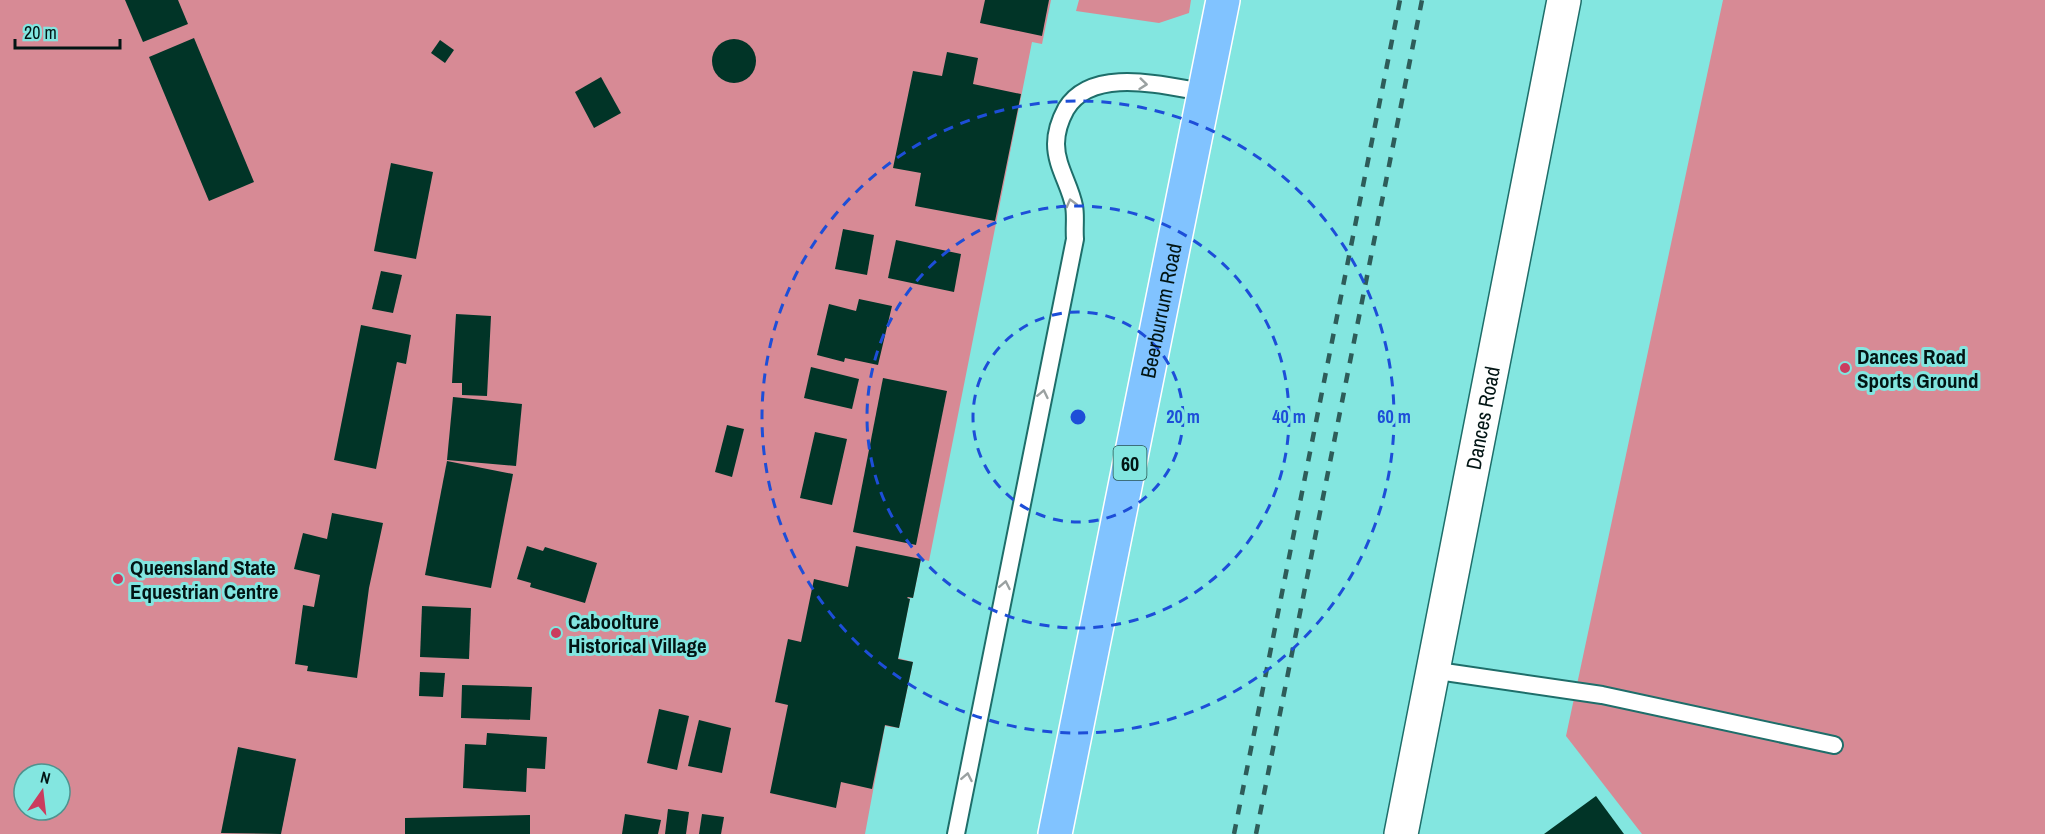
<svg xmlns="http://www.w3.org/2000/svg" width="2045" height="834" font-family="'Archivo Narrow',sans-serif">
  <style>
    .green { fill: #d78a95; fill-rule: evenodd }
    .building { fill: #013427 }
    .lines { fill: none; stroke-linecap: round; stroke-linejoin: round }
    .lane-casing { stroke: #1e6e6a; stroke-width: 20 }
    .street-casing { stroke: #1e6e6a; stroke-width: 36 }
    .primary-casing { stroke: #fff; stroke-width: 36 }
    .lane { stroke: #fff; stroke-width: 16 }
    .street { stroke: #fff; stroke-width: 33 }
    .primary { stroke: #81c3ff; stroke-width: 33 }
    .rail { stroke: #2e5c59; stroke-width: 4.5; stroke-dasharray: 10 10; stroke-linecap: butt }
    .oneway { stroke: #9aa1a1 }
    .ring { fill: none; stroke: #1d4ed8; stroke-width: 3; stroke-dasharray: 10 8 }
    .poi-dot { fill: #cb3c5e; stroke: #83e6e0; stroke-width: 2 }
    .labels { text-anchor: middle; dominant-baseline: central; stroke-width: 6; stroke-linejoin: round; paint-order: stroke }
    .shield { fill: #83e6e0; stroke: #295451; stroke-width: 1.5 }
    .shield-label { font-size: 20px; font-weight: bold; fill: #021514 }
    .street-label { font-size: 21px; fill: #021514; stroke: #83e6e0 }
    .poi-label { font-size: 21px; font-weight: bold; fill: #021514; stroke: #83e6e0; text-anchor: start }
    .centre { fill: #1d4ed8; stroke: #83e6e0; stroke-width: 3 }
    .ring-label { font-size: 18px; text-anchor: middle; font-weight: bold; fill: #1d4ed8; stroke: #83e6e0; stroke-width: 6; stroke-linejoin: round; paint-order: stroke }
  </style>
  <rect width="100%" height="100%" fill="#83e6e0"/>
  <!-- green -->
  <g class="green">
    <path d="M0 0H1051L1042 44 1032 42 929 561 921 559 913 598H907L910 599 898 658 913 662 899 728 885 726 865 834H0ZM24 774H60V810H24Z"/>
    <path d="M1079 0H1191L1189 13 1159 23 1076 11Z"/>
    <path d="M1723 0H2045V834H1642L1566 736Z"/>
  </g>
  <!-- building -->
  <g class="building">
    <path d="M125 0H178L188 24 143 42Z"/>
    <path d="M985 0H1049L1042 36 980 23Z"/>
    <path d="M194 38 254 182 209 201 149 57Z"/>
    <circle cx="734" cy="61" r="22"/>
    <path d="M440 40 454 50 445 63 431 53Z"/>
    <path d="M947 52 978 58 973 84 1021 94 995 221 915 206 921 173 893 168 913 71 942 76Z"/>
    <path d="M601 77 621 113 594 128 575 92Z"/>
    <path d="M391 163 433 172 416 259 374 251Z"/>
    <path d="M843 229 874 235 867 275 835 269Z"/>
    <path d="M896 240 961 254 954 292 888 278Z"/>
    <path d="M381 271 402 275 393 313 372 309Z"/>
    <path d="M859 299 892 306 878 365 845 358 844 362 817 355 829 304 856 311Z"/>
    <path d="M456 314 491 316 487 396 462 395V383H452Z"/>
    <path d="M361 325 411 335 406 364 397 362 376 469 334 460Z"/>
    <path d="M811 367 859 379 852 409 804 398Z"/>
    <path d="M883 378 947 391 916 545 853 532Z"/>
    <path d="M453 397 522 404 516 466 447 460Z"/>
    <path d="M727 425 744 429 732 477 715 472Z"/>
    <path d="M815 432 847 439 832 505 800 498Z"/>
    <path d="M447 461 513 474 491 588 425 575Z"/>
    <path d="M332 513 383 523 369 588 357 678 307 671 308 666 295 664 303 605 314 607 320 575 294 569 303 533 327 539Z"/>
    <path d="M527 546 543 551 545 547 597 563 585 603 530 587 531 583 517 579Z"/>
    <path d="M856 546 921 559 913 598 908 597 907 598 910 599 898 659 913 662 899 728 885 725 872 789 841 782 836 808 770 793 788 705 775 702 788 639 801 642 814 579 848 587Z"/>
    <path d="M422 606 471 608 469 659 420 657Z"/>
    <path d="M420 672 445 673 443 697 419 696Z"/>
    <path d="M462 685 532 687 530 720 461 718Z"/>
    <path d="M659 709 689 716 677 770 647 763Z"/>
    <path d="M699 720 731 728 722 773 688 766Z"/>
    <path d="M487 733 547 737 545 769 527 768 526 792 463 788 465 744 486 745Z"/>
    <path d="M238 747 296 759 281 834 221 833Z"/>
    <path d="M1596 796 1624 834H1544Z"/>
    <path d="M668 809 689 812 686 834H665Z"/>
    <path d="M625 814 661 820 658 834H622Z"/>
    <path d="M702 814 724 817 721 834H699Z"/>
    <path d="M530 815V834H405V818Z"/>
  </g>
  <g class="lines">
    <defs>
      <g id="lane">
        <path d="M1431 670 1602 695 1834 745"/>
        <path d="M956 834 1075 239C1074 228 1076 216 1074 206 1070 185 1056 166 1056 144 1056 131 1060 120 1066 109 1092 66 1164 86 1204 92"/>
      </g>
      <g id="street">
        <path id="s1" d="M1401 834 1564 0"/>
      </g>
      <g id="primary">
        <path id="s2" d="M1055 834 1223 0"/>
      </g>
    </defs>
    <!-- lane casing -->
    <use href="#lane" class="lane-casing"/>
    <!-- street casing -->
    <use href="#street" class="street-casing"/>
    <!-- primary casing -->
    <use href="#primary" class="primary-casing"/>
    <!-- lane -->
    <use href="#lane" class="lane"/>
    <!-- street -->
    <use href="#street" class="street"/>
    <!-- primary -->
    <use href="#primary" class="primary"/>
    <!-- rail -->
    <g class="rail">
      <path d="M1234 834 1400 0"/>
      <path d="M1256 834 1422 0"/>
    </g>
  </g>
  <!-- one-way arrows -->
  <defs><path id="oneway-chevron" d="M-2-3.5L2.5 0L-2 3.5" fill="none" stroke-width="1.6" stroke-linecap="round" stroke-linejoin="round" transform="scale(1.5)"/></defs>
  <g class="oneway">
    <use href="#oneway-chevron" transform="translate(1143 84) rotate(6)"/>
    <use href="#oneway-chevron" transform="translate(1071 203) rotate(-105)"/>
    <use href="#oneway-chevron" transform="translate(1043 394) rotate(-78)"/>
    <use href="#oneway-chevron" transform="translate(1005 585) rotate(-79)"/>
    <use href="#oneway-chevron" transform="translate(967 777) rotate(-79)"/>
  </g>
  <!-- distance rings -->
  <g class="ring">
    <circle cx="1078" cy="417" r="105"/>
    <circle cx="1078" cy="417" r="211"/>
    <circle cx="1078" cy="417" r="316"/>
  </g>
  <!-- markers -->
  <g class="poi-dot">
    <circle cx="1845" cy="368" r="6"/>
    <circle cx="118" cy="579" r="6"/>
    <circle cx="556" cy="633" r="6"/>
  </g>
  <g class="labels">
    <!-- shield labels -->
    <rect class="shield" x="1113.5" y="446" width="33" height="34" rx="4.5"/>
    <g class="shield-label">
      <text x="1130" y="463">60</text>
    </g>
    <!-- street labels -->
    <g class="street-label">
      <text stroke="none"><textPath href="#s2" startOffset="534">Beerburrum Road</textPath></text>
      <text stroke="none"><textPath href="#s1" startOffset="424">Dances Road</textPath></text>
    </g>
    <!-- poi labels -->
    <g class="poi-label">
      <text x="1857" y="356">Dances Road<tspan x="1857" dy="24">Sports Ground</tspan></text>
      <text x="130" y="567">Queensland State<tspan x="130" dy="24">Equestrian Centre</tspan></text>
      <text x="568" y="621">Caboolture<tspan x="568" dy="24">Historical Village</tspan></text>
    </g>
  </g>
  <circle cx="1078" cy="417" r="9" class="centre"/>
  <g class="ring-label">
    <text x="1183" y="423">20 m</text>
    <text x="1289" y="423">40 m</text>
    <text x="1394" y="423">60 m</text>
  </g>
  <!-- north arrow -->
  <g transform="translate(42 792) rotate(14)"><circle r="28" fill="#83e6e0" stroke="#4f928e" stroke-width="1.5"/>
  <path d="M0-4.5L10 22L0 15L-10 22Z" fill="#cb3c5e"/>
  <text y="-9" font-size="16" font-weight="bold" text-anchor="middle" fill="#021514">N</text>
  </g>
  <!-- scale -->
  <path d="M15 39v9h105v-9" fill="none" stroke="#021514" stroke-width="3"/>
  <text x="24" y="39" font-size="18" fill="#021514" stroke="#83e6e0" stroke-width="4.5" paint-order="stroke">20 m</text>
</svg>
